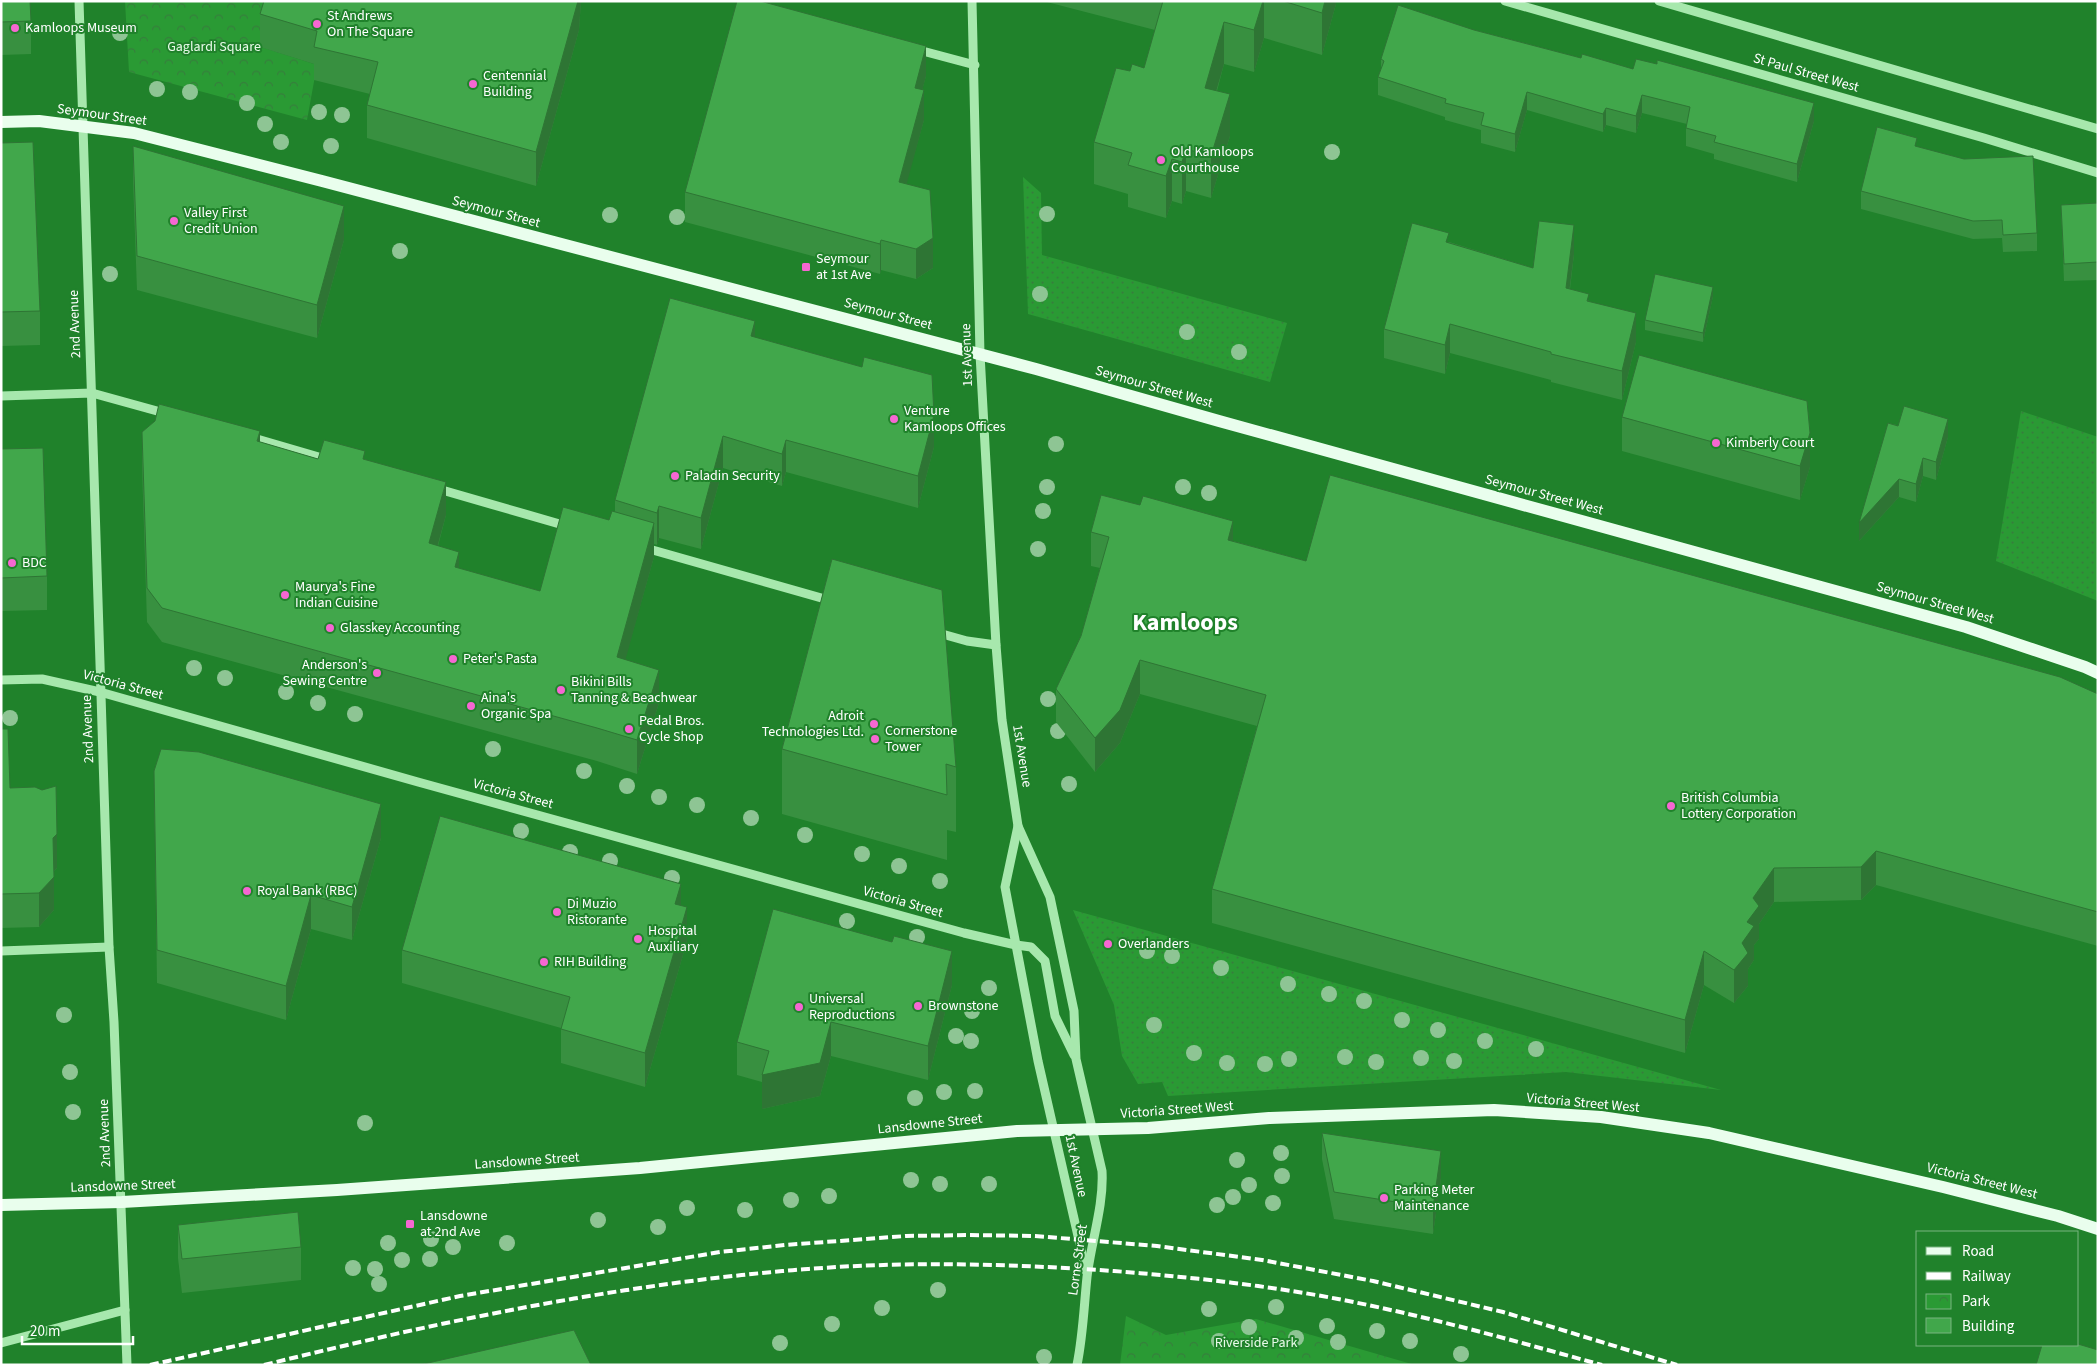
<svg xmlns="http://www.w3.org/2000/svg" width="2099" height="1366" font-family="'Source Sans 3',sans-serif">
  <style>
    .grass { fill: url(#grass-dots) }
    .park { fill: url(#park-crowns) }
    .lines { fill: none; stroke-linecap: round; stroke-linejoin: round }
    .minor { stroke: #a7e8ad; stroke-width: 9 }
    .major { stroke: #e9feed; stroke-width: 12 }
    .rail { stroke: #fff; stroke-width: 4; stroke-dasharray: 9 4; stroke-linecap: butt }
    .tree { fill: #8ec594 }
    .wall { fill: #389040 }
    .shaded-wall { fill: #2e7534 }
    .building { fill: #41a74b; stroke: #2e7534 }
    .poi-dot { fill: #f667d2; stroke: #20822b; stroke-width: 2 }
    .labels { text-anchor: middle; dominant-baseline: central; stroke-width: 4; stroke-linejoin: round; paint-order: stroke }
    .poi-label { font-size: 14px; fill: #fff; stroke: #20822b; text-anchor: start }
    .park-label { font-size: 14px; fill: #e8fbe9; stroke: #20822b }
    .street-label { font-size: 14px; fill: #fff; stroke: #20822b }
    .town-label { font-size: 24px; font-weight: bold; fill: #fff; stroke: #20822b }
  </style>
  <defs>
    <pattern id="grass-dots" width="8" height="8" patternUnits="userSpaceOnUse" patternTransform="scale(1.25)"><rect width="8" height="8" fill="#2a9a34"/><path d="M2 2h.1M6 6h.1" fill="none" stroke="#367f3c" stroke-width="1.8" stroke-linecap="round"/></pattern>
    <pattern id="park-crowns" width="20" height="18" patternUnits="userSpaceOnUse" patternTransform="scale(1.25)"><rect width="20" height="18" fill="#2a9a34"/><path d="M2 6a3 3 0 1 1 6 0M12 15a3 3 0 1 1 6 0" fill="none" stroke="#367f3c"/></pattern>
  </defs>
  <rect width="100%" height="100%" fill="#20822b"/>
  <!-- grass -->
  <g class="grass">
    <path d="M1023 177 1041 193 1042 255 1287 323 1270 382 1028 314Z"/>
    <path d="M2021 411 2098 437V601L1996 561Z"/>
    <path d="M1073 910 1721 1090 1566 1072 1168 1096 1162 1082 1138 1084 1122 1056 1114 1005Z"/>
  </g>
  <!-- park -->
  <g class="park">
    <path d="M125 1H272L261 47 317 65 307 120 129 72Z"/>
    <path d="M1126 1316 1166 1335 1256 1319 1415 1365H1120Z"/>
  </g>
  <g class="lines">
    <!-- minor -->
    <g class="minor">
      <path d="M79 1 109 947 114 1022 127 1365"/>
      <path d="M972 1 980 354 996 645 1002 720 1018 826 1050 897 1074 1011 1076 1059 1102 1171C1104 1206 1091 1242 1087 1277 1084 1306 1083 1336 1077 1365"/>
      <path d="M1505 1 1984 138 2098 173"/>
      <path d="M1659 1 2098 129"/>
      <path d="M915 49 975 65"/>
      <path d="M1 396 92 393 168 414"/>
      <path d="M250 437 329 460"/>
      <path d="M435 488 570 527"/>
      <path d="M642 547 832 601"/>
      <path d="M935 632 967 641 996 645"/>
      <path d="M1 680 42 679 100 692 418 782 964 933 1016 945 1031 947 1045 961 1055 1016 1074 1055"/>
      <path d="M1018 826 1005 887 1038 1061 1086 1271"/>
      <path d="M1 951 109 947"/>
      <path d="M1 1343 125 1310"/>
    </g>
    <!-- major -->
    <g class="major">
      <path d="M1 122 39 121 134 133 322 181 1036 369 1219 421 1966 627 2085 667 2098 673"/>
      <path d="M1 1205 122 1202 337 1190 640 1168 1017 1131 1148 1128 1269 1118 1494 1110 1601 1117 1709 1133 1943 1187 2058 1216 2098 1229"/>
    </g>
    <!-- rail -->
    <g class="rail">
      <path d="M150 1365 460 1296 720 1252 785 1245 906 1236 968 1235 1035 1236 1157 1246 1262 1260 1373 1281 1503 1312 1677 1365"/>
      <path d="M264 1365C442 1321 624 1283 808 1269 910 1261 1013 1264 1114 1271 1189 1277 1264 1285 1338 1299 1427 1316 1515 1341 1602 1365"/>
    </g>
  </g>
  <!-- trees -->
  <g class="tree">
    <circle cx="120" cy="33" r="8"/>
    <circle cx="157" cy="89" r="8"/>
    <circle cx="190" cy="92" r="8"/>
    <circle cx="247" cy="103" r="8"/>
    <circle cx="319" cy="112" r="8"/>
    <circle cx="342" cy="115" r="8"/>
    <circle cx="265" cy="124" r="8"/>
    <circle cx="281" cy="142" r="8"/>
    <circle cx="331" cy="146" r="8"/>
    <circle cx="1332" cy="152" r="8"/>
    <circle cx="1047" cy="214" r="8"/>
    <circle cx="610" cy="215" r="8"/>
    <circle cx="677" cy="217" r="8"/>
    <circle cx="400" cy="251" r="8"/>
    <circle cx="110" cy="274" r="8"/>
    <circle cx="1040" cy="294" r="8"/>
    <circle cx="1187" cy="332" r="8"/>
    <circle cx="1239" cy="352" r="8"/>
    <circle cx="1056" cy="444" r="8"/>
    <circle cx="1047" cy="487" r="8"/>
    <circle cx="1183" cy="487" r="8"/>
    <circle cx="1209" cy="493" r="8"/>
    <circle cx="1043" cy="511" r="8"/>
    <circle cx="1038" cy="549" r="8"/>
    <circle cx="194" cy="668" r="8"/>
    <circle cx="225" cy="678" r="8"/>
    <circle cx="286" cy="692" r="8"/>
    <circle cx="1048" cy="699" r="8"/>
    <circle cx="318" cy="703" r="8"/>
    <circle cx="355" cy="714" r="8"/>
    <circle cx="10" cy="718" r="8"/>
    <circle cx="1058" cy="731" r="8"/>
    <circle cx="493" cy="749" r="8"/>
    <circle cx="584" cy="771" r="8"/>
    <circle cx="1069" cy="784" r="8"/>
    <circle cx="627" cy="786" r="8"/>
    <circle cx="659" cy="797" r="8"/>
    <circle cx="697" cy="805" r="8"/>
    <circle cx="751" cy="818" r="8"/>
    <circle cx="521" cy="831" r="8"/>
    <circle cx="805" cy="835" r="8"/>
    <circle cx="570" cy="852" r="8"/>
    <circle cx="862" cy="854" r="8"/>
    <circle cx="610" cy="861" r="8"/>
    <circle cx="899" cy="866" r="8"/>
    <circle cx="672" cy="878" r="8"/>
    <circle cx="940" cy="881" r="8"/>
    <circle cx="847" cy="921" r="8"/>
    <circle cx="917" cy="937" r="8"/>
    <circle cx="1147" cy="951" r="8"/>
    <circle cx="1172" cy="956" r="8"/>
    <circle cx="1221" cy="968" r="8"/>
    <circle cx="1288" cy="984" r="8"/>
    <circle cx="989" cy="988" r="8"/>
    <circle cx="1329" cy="994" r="8"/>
    <circle cx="1364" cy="1001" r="8"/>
    <circle cx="972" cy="1011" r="8"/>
    <circle cx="64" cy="1015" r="8"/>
    <circle cx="1402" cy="1020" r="8"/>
    <circle cx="1154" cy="1025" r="8"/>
    <circle cx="1438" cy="1030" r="8"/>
    <circle cx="956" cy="1036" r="8"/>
    <circle cx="971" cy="1041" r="8"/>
    <circle cx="1485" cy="1041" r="8"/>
    <circle cx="1536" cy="1049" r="8"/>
    <circle cx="1194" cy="1053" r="8"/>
    <circle cx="1345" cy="1057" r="8"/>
    <circle cx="1421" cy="1058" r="8"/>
    <circle cx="1289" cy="1059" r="8"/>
    <circle cx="1454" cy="1061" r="8"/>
    <circle cx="1376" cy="1062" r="8"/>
    <circle cx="1227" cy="1063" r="8"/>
    <circle cx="1265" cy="1064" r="8"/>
    <circle cx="70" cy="1072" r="8"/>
    <circle cx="975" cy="1091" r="8"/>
    <circle cx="944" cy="1092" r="8"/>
    <circle cx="915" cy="1098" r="8"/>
    <circle cx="73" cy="1112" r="8"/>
    <circle cx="365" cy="1123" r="8"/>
    <circle cx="1281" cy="1153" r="8"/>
    <circle cx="1237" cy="1160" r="8"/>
    <circle cx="1282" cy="1176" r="8"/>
    <circle cx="911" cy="1180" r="8"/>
    <circle cx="940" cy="1184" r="8"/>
    <circle cx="989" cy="1184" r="8"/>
    <circle cx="1249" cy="1185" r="8"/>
    <circle cx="829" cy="1196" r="8"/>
    <circle cx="1233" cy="1197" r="8"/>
    <circle cx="791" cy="1200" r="8"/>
    <circle cx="1273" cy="1203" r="8"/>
    <circle cx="1217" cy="1205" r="8"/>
    <circle cx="687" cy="1208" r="8"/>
    <circle cx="745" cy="1210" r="8"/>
    <circle cx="598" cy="1220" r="8"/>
    <circle cx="658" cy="1227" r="8"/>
    <circle cx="431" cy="1239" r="8"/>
    <circle cx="388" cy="1243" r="8"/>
    <circle cx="507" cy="1243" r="8"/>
    <circle cx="453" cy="1247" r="8"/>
    <circle cx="430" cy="1259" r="8"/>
    <circle cx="402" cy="1260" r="8"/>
    <circle cx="353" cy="1268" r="8"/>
    <circle cx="375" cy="1269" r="8"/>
    <circle cx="379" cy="1284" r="8"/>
    <circle cx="938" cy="1290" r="8"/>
    <circle cx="1276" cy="1307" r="8"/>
    <circle cx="882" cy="1308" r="8"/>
    <circle cx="1209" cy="1309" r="8"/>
    <circle cx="832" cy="1324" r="8"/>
    <circle cx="1327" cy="1326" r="8"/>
    <circle cx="1249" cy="1327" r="8"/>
    <circle cx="1377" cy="1331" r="8"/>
    <circle cx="1296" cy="1338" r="8"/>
    <circle cx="1219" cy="1341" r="8"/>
    <circle cx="1410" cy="1341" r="8"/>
    <circle cx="1338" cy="1342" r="8"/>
    <circle cx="780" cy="1343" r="8"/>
    <circle cx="1461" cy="1354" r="8"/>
    <circle cx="1044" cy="1357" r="8"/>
  </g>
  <!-- wall -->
  <g class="wall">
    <path d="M1 1 31 21V54L1 55Z"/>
    <path d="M264 1H581L579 30 536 186 367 138V105L370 94 314 80V64L260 47V14Z"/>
    <path d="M1043 1H1336V4L1322 55 1264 38 1254 72 1224 64 1217 91 1230 136 1211 198 1186 191 1182 204 1172 201 1166 218 1128 207V194L1094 184V142L1130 71 1144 68 1155 30Z"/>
    <path d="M1474 30 1581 58 1633 69 1814 121 1797 182 1714 159V154L1686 146V128L1687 124 1642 113 1636 133 1606 125 1603 132 1527 110 1515 152 1481 143V130L1445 120V117L1378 95V77L1381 70V59Z"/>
    <path d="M926 76 922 90 924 120 906 183 933 268 916 279 881 270 880 274 685 222V192Z"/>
    <path d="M1 143 40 311V345L1 346Z"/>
    <path d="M133 146 344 240 317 338 137 290 133 179Z"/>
    <path d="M1917 147 2037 233V251L2003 252 2002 238 1973 239 1861 209V191Z"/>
    <path d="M2098 203V280L2064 281 2061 205Z"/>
    <path d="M1449 242 1533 268 1574 254 1570 289 1589 301 1636 342 1622 400 1551 382V380L1450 353 1445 374 1384 358V329Z"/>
    <path d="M1713 296 1703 342 1645 330V320Z"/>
    <path d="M755 338 934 447 918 508 786 472 782 486 723 468 701 549 659 538 657 545 654 544V557L625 659 659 703 637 774 597 761 162 642 147 622 142 466V432L155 421 260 442 318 459H365L446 515 438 546 459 569 540 591 609 520 615 512V500Z"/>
    <path d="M1622 417 1810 467 1800 500 1622 451Z"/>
    <path d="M1888 423 1948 437 1936 480 1923 476 1916 502 1899 497 1859 541Z"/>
    <path d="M1 449 47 576V610L1 611Z"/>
    <path d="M1140 505 1233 541 1306 561 2098 694V946L1876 885 1861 900 1774 902 1759 924V939L1754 945V960L1748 969V986L1734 1003 1704 985 1685 1053 1212 923V889L1257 726 1140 694 1120 743 1095 772 1056 722V689L1081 636 1100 568 1091 566V532Z"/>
    <path d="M832 559 956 767V832L947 830V860L782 814V749Z"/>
    <path d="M1 729 10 788 57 868 54 871V910L39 927 1 928Z"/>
    <path d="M154 771 381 838 352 940 311 929 286 1020 157 983Z"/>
    <path d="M681 905 687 941 645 1087 561 1063V1028L402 983V950Z"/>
    <path d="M952 985 928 1080 831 1056 820 1096 762 1109V1082L737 1075V1042Z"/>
    <path d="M1322 1133 1441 1178 1433 1234 1334 1219 1322 1159Z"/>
    <path d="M178 1225 301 1247V1280L182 1293 178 1258Z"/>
  </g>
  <!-- shaded-wall -->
  <g class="shaded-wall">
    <path d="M578 1H581L579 30 536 186V152Z"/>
    <path d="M1263 1H1264V38L1254 72V30Z"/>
    <path d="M1325 1H1336V4L1322 55V13Z"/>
    <path d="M1224 22V64L1205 130V88Z"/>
    <path d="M926 46V76L915 118V88Z"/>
    <path d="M924 90V120L899 212V182Z"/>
    <path d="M1527 92V110L1515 152V134Z"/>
    <path d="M1230 94V136L1211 198V156Z"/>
    <path d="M1642 95V113L1636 133V116Z"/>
    <path d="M1814 103V121L1797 182V164Z"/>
    <path d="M1606 108V125L1603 132V114Z"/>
    <path d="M1186 149V191L1182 204V162Z"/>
    <path d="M1172 159V201L1166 218V176Z"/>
    <path d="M344 206V240L317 338V305Z"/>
    <path d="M1574 225V254L1566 317V288Z"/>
    <path d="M933 238V268L916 279V249Z"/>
    <path d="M881 240V270L880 274V244Z"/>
    <path d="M1713 287V296L1703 342V333Z"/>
    <path d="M1636 313V342L1622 400V371Z"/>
    <path d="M755 321V353L751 336Z"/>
    <path d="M1450 324V353L1445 374V345Z"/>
    <path d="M934 415V447L918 508V476Z"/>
    <path d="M1948 419V437L1936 480V462Z"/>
    <path d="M260 431V465L257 441Z"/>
    <path d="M1810 433V467L1800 500V466Z"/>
    <path d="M723 436V468L701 549V518Z"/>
    <path d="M786 440V472L782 486V454Z"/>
    <path d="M1923 458V476L1916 502V484Z"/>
    <path d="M1899 479V497L1859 541V523Z"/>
    <path d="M446 482V515L429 577V543Z"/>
    <path d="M659 506V538L657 545V513Z"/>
    <path d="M1233 521V554L1228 540Z"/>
    <path d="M654 523V557L617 690V657Z"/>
    <path d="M459 552V585L455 567Z"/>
    <path d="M1140 660V694L1120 743 1095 772V738Z"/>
    <path d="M659 670V703L637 774V740Z"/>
    <path d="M381 804V838L352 940V907Z"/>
    <path d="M57 834V868L53 872V838Z"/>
    <path d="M1876 851V885L1861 900V867Z"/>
    <path d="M1774 868V902L1759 924V939L1754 945V960L1748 969V986L1734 1003V970L1742 943 1753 898Z"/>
    <path d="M54 877V910L39 927V893Z"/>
    <path d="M681 884V917L675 904Z"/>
    <path d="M311 895V929L286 1020V986Z"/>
    <path d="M687 907V941L645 1087V1053Z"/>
    <path d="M952 951V985L928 1080V1046Z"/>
    <path d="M1704 951V985L1685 1053V1020Z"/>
    <path d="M831 1022V1056L820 1096 762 1109V1075Z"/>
    <path d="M1441 1151V1178L1433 1234V1208Z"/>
  </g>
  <!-- building -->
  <g class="building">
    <path d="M1 1H30L31 21 1 22Z"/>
    <path d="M264 1H578L536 152 367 105 378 62 314 47 317 31 260 14Z"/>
    <path d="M737 1H760L926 46 915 88 924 90 899 182 930 190 933 238 916 249 881 240 880 244 685 192Z"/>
    <path d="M1163 1H1263L1254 30 1224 22 1205 88 1230 94 1211 156 1186 149 1182 162 1172 159 1166 176 1128 165 1132 153 1094 142 1116 68 1130 71 1132 64 1144 68Z"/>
    <path d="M1283 1H1325L1322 13Z"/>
    <path d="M1398 5 1474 30 1581 58 1582 54 1633 69 1636 59 1657 64V60L1814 103 1797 164 1714 142 1716 136 1686 128 1690 107 1642 95 1636 116 1606 108 1603 114 1527 92 1515 134 1481 125 1484 113 1445 103 1446 99 1378 77 1384 61 1381 59Z"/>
    <path d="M1877 127 1917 138 1915 146 1964 159 2033 156 2037 233 2003 235 2002 220 1973 221 1861 191Z"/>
    <path d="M33 142 40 311 1 312V143Z"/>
    <path d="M133 146 344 206 317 305 137 256Z"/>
    <path d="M2098 203V262L2064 264 2061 205Z"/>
    <path d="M1539 221 1574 225 1566 288 1589 294 1587 301 1636 313 1622 371 1551 354V352L1450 324 1445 345 1384 329 1412 223 1449 233 1446 242 1533 268Z"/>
    <path d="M1655 274 1713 287 1703 333 1645 320Z"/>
    <path d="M670 298 755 321 751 336 862 367 864 357 932 375 934 415 918 476 786 440 782 454 723 436 701 518 659 506 657 513 615 500Z"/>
    <path d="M1639 355 1807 401 1810 433 1800 466 1622 417Z"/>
    <path d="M159 404 260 431 257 441 318 459 324 440 365 451 363 459 446 482 429 543 459 552 455 567 540 591 563 507 609 520 612 511 654 523 617 657 659 670 637 740 597 728 162 608 147 588 142 432 155 421Z"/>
    <path d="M1904 406 1948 419 1936 462 1923 458 1916 484 1899 479 1859 523 1888 423 1898 426Z"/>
    <path d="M43 448 47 576 1 578V449Z"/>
    <path d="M1330 475 2060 677 2098 694V912L1876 851 1861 867 1774 868 1753 898 1759 906 1747 922 1754 926 1742 943 1748 953 1734 970 1704 951 1685 1020 1212 889 1266 695 1140 660 1120 710 1095 738 1056 689 1081 636 1109 537 1091 532 1101 495 1140 505 1143 496 1233 521 1228 540 1306 561Z"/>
    <path d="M832 559 942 590 956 767 946 764 947 795 782 749Z"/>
    <path d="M1 729H8L10 788 35 787 42 790 56 786 57 834 53 838 54 877 39 893 1 894Z"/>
    <path d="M161 749 199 752 381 804 352 907 311 895 286 986 157 950 154 771Z"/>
    <path d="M440 816 681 884 675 904 687 907 645 1053 561 1029 570 997 402 950Z"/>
    <path d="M773 909 892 942 894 936 952 951 928 1046 831 1022 820 1063 762 1075 769 1051 737 1042Z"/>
    <path d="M1322 1133 1441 1151 1433 1208 1334 1192Z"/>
    <path d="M298 1212 301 1247 182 1259 178 1225Z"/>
    <path d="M574 1330 591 1365H419Z"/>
    <path d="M2078 1344 2098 1350V1365H2036L2042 1345Z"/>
  </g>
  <!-- markers -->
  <g class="poi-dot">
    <circle cx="317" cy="24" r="5"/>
    <circle cx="15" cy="28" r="5"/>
    <circle cx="473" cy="84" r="5"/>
    <circle cx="1161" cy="160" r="5"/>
    <circle cx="174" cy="221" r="5"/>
    <rect x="801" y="262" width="10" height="10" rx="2.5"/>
    <circle cx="894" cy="419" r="5"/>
    <circle cx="1716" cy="443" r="5"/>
    <circle cx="675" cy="476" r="5"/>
    <circle cx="12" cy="563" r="5"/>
    <circle cx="285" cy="595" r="5"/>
    <circle cx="330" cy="628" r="5"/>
    <circle cx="453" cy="659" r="5"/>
    <circle cx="377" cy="673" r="5"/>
    <circle cx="561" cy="690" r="5"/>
    <circle cx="471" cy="706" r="5"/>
    <circle cx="874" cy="724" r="5"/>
    <circle cx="629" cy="729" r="5"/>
    <circle cx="875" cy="739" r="5"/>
    <circle cx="1671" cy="806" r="5"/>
    <circle cx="247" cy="891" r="5"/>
    <circle cx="557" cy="912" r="5"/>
    <circle cx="638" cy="939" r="5"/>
    <circle cx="1108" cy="944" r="5"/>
    <circle cx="544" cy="962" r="5"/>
    <circle cx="918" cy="1006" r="5"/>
    <circle cx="799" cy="1007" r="5"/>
    <circle cx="1384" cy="1198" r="5"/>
    <rect x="405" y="1219" width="10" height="10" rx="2.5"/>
  </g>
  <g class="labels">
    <!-- poi labels -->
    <g class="poi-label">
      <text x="327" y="16">St Andrews<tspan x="327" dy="16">On The Square</tspan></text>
      <text x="25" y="28">Kamloops Museum</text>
      <text x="483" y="76">Centennial<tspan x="483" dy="16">Building</tspan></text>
      <text x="1171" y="152">Old Kamloops<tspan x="1171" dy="16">Courthouse</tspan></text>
      <text x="184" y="213">Valley First<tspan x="184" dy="16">Credit Union</tspan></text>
      <text x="816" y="259">Seymour<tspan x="816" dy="16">at 1st Ave</tspan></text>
      <text x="904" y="411">Venture<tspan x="904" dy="16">Kamloops Offices</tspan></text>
      <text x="1726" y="443">Kimberly Court</text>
      <text x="685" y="476">Paladin Security</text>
      <text x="22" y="563">BDC</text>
      <text x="295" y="587">Maurya's Fine<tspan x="295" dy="16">Indian Cuisine</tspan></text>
      <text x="340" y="628">Glasskey Accounting</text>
      <text x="463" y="659">Peter's Pasta</text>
      <text x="367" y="665" text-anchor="end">Anderson's<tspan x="367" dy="16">Sewing Centre</tspan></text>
      <text x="571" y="682">Bikini Bills<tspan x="571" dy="16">Tanning &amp; Beachwear</tspan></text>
      <text x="481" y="698">Aina's<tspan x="481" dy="16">Organic Spa</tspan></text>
      <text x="864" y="716" text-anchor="end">Adroit<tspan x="864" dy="16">Technologies Ltd.</tspan></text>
      <text x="639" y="721">Pedal Bros.<tspan x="639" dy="16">Cycle Shop</tspan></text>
      <text x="885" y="731">Cornerstone<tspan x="885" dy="16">Tower</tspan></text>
      <text x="1681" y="798">British Columbia<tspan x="1681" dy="16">Lottery Corporation</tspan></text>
      <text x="257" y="891">Royal Bank (RBC)</text>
      <text x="567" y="904">Di Muzio<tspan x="567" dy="16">Ristorante</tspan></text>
      <text x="648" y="931">Hospital<tspan x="648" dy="16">Auxiliary</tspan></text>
      <text x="1118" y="944">Overlanders</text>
      <text x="554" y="962">RIH Building</text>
      <text x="809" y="999">Universal<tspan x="809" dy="16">Reproductions</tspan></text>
      <text x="928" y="1006">Brownstone</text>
      <text x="1394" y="1190">Parking Meter<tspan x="1394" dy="16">Maintenance</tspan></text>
      <text x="420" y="1216">Lansdowne<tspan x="420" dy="16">at 2nd Ave</tspan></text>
    </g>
    <!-- park labels -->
    <g class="park-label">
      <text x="214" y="47">Gaglardi Square</text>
      <text x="1256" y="1343">Riverside Park</text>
    </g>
    <!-- street labels -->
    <g class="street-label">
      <text transform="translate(1806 73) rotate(16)">St Paul Street West</text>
      <text transform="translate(102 115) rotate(8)">Seymour Street</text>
      <text transform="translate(496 212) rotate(15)">Seymour Street</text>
      <text transform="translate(888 314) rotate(15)">Seymour Street</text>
      <text transform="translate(75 324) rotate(-92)">2nd Avenue</text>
      <text transform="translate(967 355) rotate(-92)">1st Avenue</text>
      <text transform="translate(1154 387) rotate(16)">Seymour Street West</text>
      <text transform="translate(1544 495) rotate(15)">Seymour Street West</text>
      <text transform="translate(1935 603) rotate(16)">Seymour Street West</text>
      <text transform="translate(123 685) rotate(15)">Victoria Street</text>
      <text transform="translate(88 729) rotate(-92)">2nd Avenue</text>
      <text transform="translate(1022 756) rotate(81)">1st Avenue</text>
      <text transform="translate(513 794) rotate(15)">Victoria Street</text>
      <text transform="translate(903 902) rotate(16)">Victoria Street</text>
      <text transform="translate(1583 1103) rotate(5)">Victoria Street West</text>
      <text transform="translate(1177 1110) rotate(-4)">Victoria Street West</text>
      <text transform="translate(930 1124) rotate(-6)">Lansdowne Street</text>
      <text transform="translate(105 1133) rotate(-92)">2nd Avenue</text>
      <text transform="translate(527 1161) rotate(-4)">Lansdowne Street</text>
      <text transform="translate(1076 1166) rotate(78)">1st Avenue</text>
      <text transform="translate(1982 1181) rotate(14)">Victoria Street West</text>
      <text transform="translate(123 1186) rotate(-2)">Lansdowne Street</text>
      <text transform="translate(1078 1260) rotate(-82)">Lorne Street</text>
    </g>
    <!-- town labels -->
    <g class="town-label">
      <text x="1185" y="622">Kamloops</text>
    </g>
  </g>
  <!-- border -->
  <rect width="2099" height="1366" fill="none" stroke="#ffffff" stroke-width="5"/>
  <!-- legend -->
  <rect x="1916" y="1231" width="162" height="115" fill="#20822b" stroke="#79b480"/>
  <rect x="1926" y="1247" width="25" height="8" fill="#e9feed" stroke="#79b480"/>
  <text x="1962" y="1256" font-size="15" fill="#ffffff">Road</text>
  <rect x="1926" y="1272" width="25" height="8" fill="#ffffff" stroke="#79b480"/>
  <text x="1962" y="1281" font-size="15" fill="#ffffff">Railway</text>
  <rect x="1926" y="1294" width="25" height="15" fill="url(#park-crowns)" stroke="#79b480"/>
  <text x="1962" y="1306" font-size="15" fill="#ffffff">Park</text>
  <rect x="1926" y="1318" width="25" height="15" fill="#41a74b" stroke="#79b480"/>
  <text x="1962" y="1331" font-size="15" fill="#ffffff">Building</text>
  <!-- scale -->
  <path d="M22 1336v8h111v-8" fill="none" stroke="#ffffff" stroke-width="2.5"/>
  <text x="30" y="1336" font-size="15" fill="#ffffff" stroke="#20822b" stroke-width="4" paint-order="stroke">20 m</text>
</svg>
